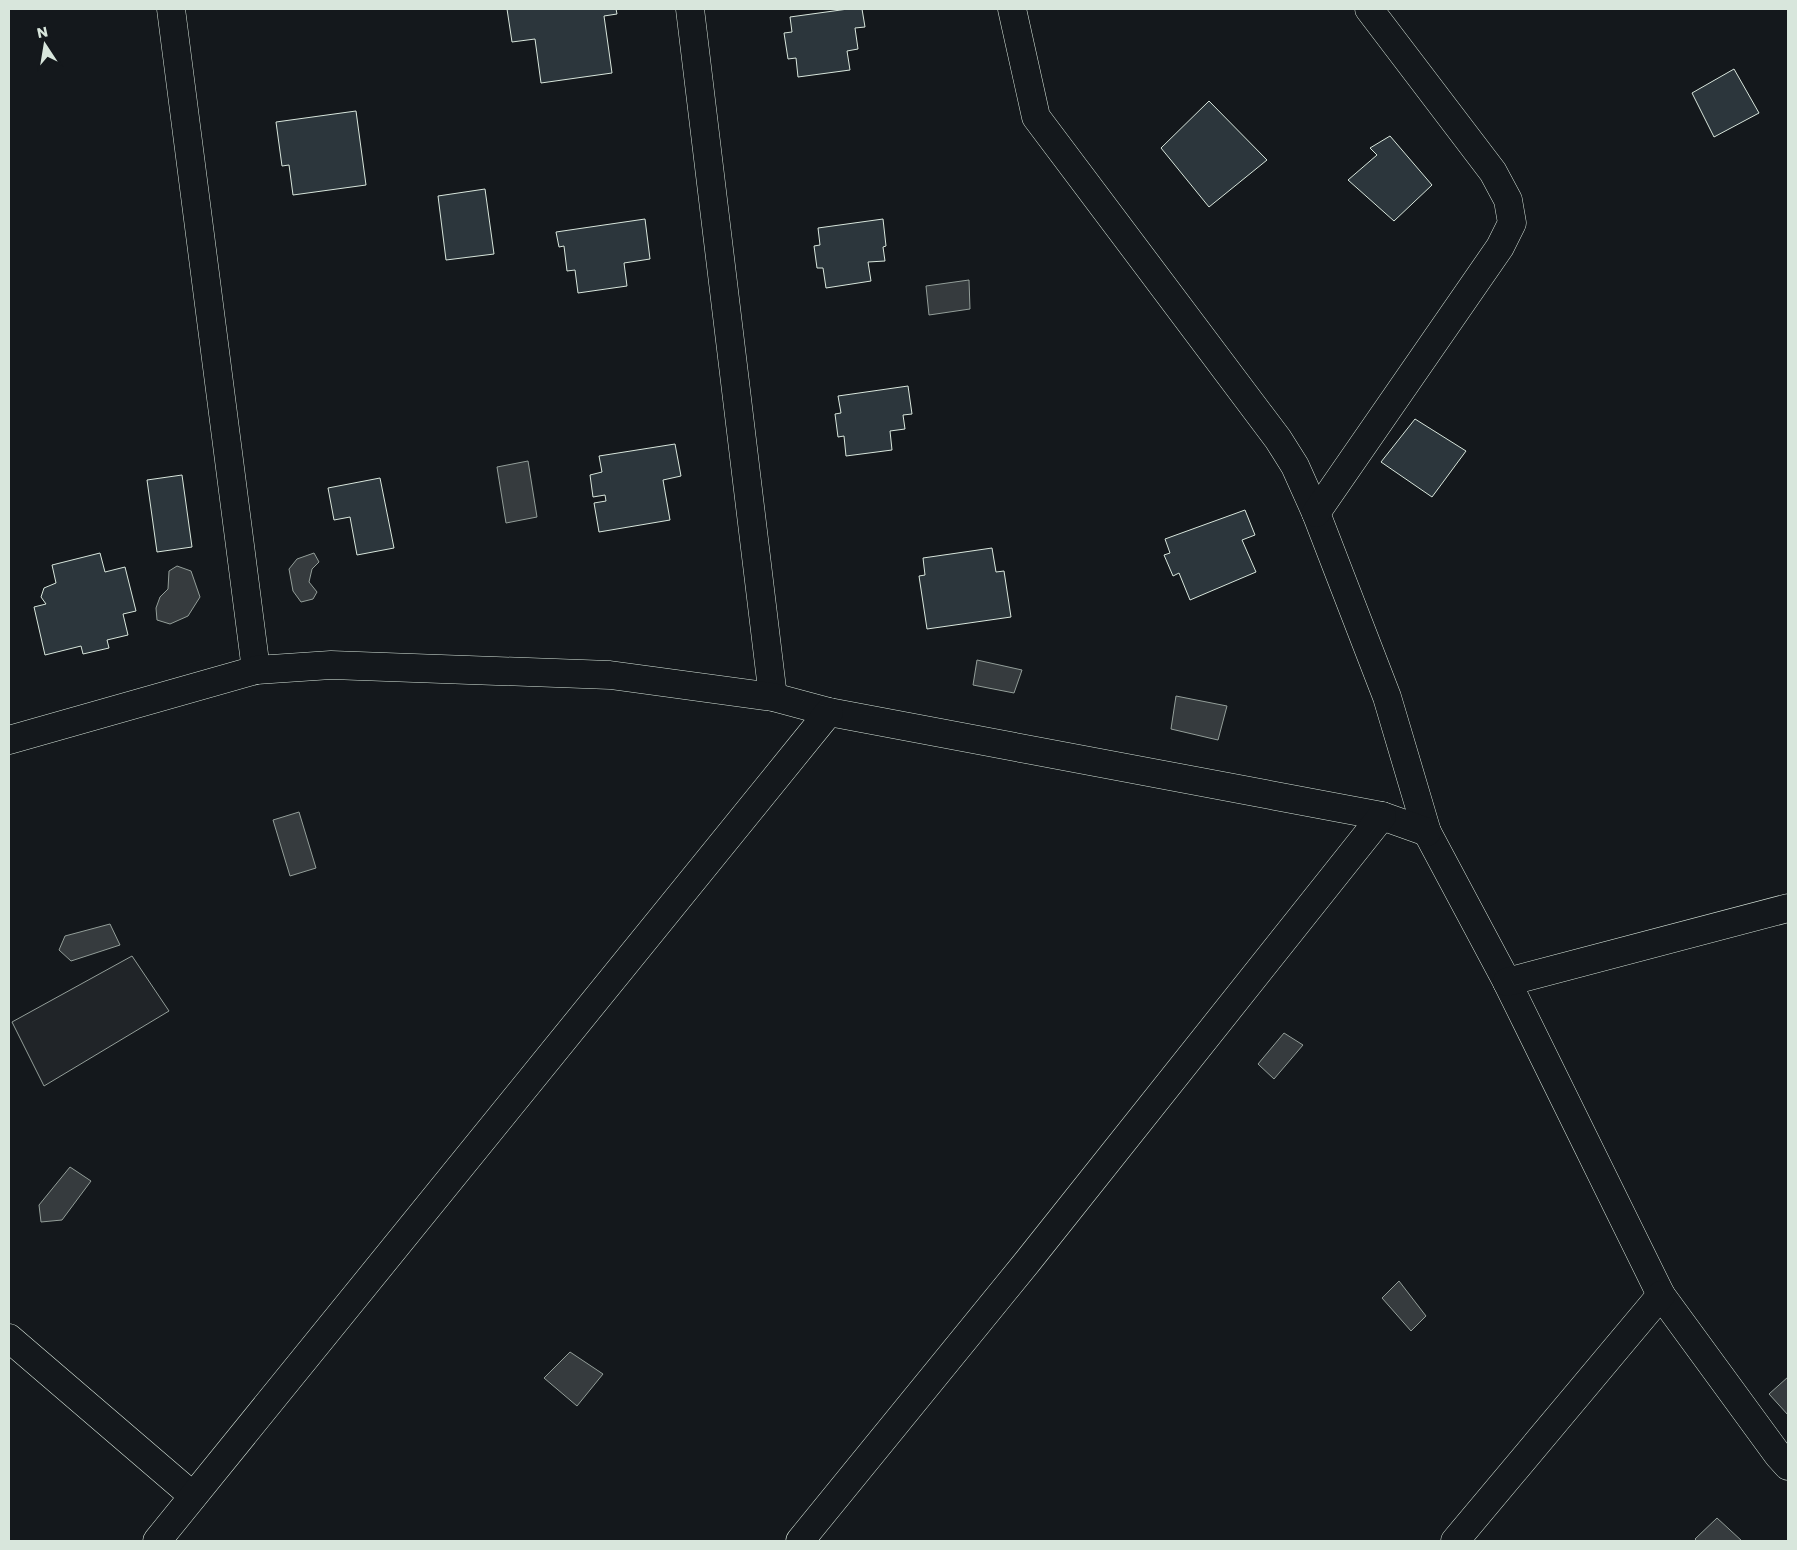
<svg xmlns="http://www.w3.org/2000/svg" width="1797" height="1550" font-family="Poppins,sans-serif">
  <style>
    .green { fill: #202428; stroke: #939e99 }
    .water { fill: #363b3e; stroke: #939e99 }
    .building { fill: #2c363c; stroke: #d8e6dc }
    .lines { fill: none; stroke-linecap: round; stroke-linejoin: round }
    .minor-casing { stroke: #d8e6dc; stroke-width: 29 }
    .minor { stroke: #14181c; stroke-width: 28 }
  </style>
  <rect width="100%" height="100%" fill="#14181c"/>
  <!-- green -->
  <path class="green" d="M132 956 169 1011 44 1086 12 1022Z"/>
  <!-- water -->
  <g class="water">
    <path d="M969 280 970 309 929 315 926 286Z"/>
    <path d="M528 461 537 517 506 523 497 467Z"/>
    <path d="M314 553 319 562 312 569 309 582 317 592 313 599 301 602 293 591 289 569 297 559Z"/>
    <path d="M177 566 191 571 200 597 188 616 170 624 157 620 156 608 160 597 168 589 169 571Z"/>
    <path d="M977 660 1022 670 1014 693 973 685Z"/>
    <path d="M1176 696 1227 706 1218 740 1171 729Z"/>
    <path d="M299 812 316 868 290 876 273 820Z"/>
    <path d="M110 924 120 945 71 961 59 950 65 936Z"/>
    <path d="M1284 1033 1303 1045 1274 1079 1258 1064Z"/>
    <path d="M70 1167 91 1181 62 1220 41 1222 39 1205Z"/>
    <path d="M1399 1281 1426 1316 1411 1331 1382 1298Z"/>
    <path d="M570 1352 603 1374 577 1406 544 1378Z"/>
    <path d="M1788 1377V1415L1769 1394Z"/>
    <path d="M1717 1518 1742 1541H1697L1695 1539Z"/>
  </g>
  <!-- building -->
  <g class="building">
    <path d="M507 9H616L617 14 604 16 612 73 541 83 535 39 512 42Z"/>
    <path d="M848 9H862L865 27 855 28 858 49 847 51 850 70 798 77 796 58 788 59 784 33 792 32 790 17Z"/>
    <path d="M1734 69 1759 113 1714 137 1692 93Z"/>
    <path d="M1209 101 1267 160 1209 207 1161 148Z"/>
    <path d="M356 111 366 185 293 195 289 165 282 166 276 122Z"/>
    <path d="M1390 136 1432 185 1394 221 1348 180 1377 155 1370 148Z"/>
    <path d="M485 189 494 254 446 260 438 196Z"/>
    <path d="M645 219 650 259 624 263 627 286 578 293 575 270 567 271 564 246 559 247 556 232Z"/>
    <path d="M883 219 886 246 883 247 885 261 868 262 871 281 826 288 823 268H817L814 246 820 245 818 228Z"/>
    <path d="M908 386 912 414 903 415 905 429 890 431 892 450 846 456 844 436 838 437 835 414 841 413 838 396Z"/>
    <path d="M1415 419 1466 451 1432 497 1381 462Z"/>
    <path d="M675 444 681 476 663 480 670 520 599 532 594 503 606 501 605 495 593 497 590 475 602 472 599 456Z"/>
    <path d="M182 475 192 547 157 552 147 480Z"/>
    <path d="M380 478 394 548 357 555 350 517 334 520 328 488Z"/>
    <path d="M1245 510 1255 535 1242 540 1256 572 1190 600 1179 573 1173 576 1164 555 1170 553 1165 539Z"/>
    <path d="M992 548 996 572 1004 571 1011 617 927 629 919 576 925 575 923 558Z"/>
    <path d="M100 553 105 572 125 567 136 611 123 614 128 635 107 640 109 648 83 654 81 646 45 655 34 607 46 604 41 597 44 588 56 583 52 565Z"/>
  </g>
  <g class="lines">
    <defs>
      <g id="minor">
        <path d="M171 9 256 670"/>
        <path d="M690 9 773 697"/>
        <path d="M1012 9 1036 117 1278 439 1295 466 1316 513 1387 697 1427 832 1507 982 1661 1295 1778 1455 1788 1466"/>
        <path d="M1316 513 1500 247 1512 223 1508 200 1493 172 1369 9"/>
        <path d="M9 740 256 670 331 665 610 675 773 697 829 712 1382 816 1427 832"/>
        <path d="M1507 982 1788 908"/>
        <path d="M9 1338 193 1496"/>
        <path d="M157 1541 829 712"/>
        <path d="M800 1541 1028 1261 1382 816"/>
        <path d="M1455 1541 1661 1295"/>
      </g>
    </defs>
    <!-- minor casing -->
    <use href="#minor" class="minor-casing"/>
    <!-- minor -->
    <use href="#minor" class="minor"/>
  </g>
  <!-- border -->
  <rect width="1797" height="1550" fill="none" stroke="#d8e6dc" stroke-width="20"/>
  <!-- north arrow -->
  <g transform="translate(45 45) rotate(348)" stroke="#14181c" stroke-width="4" paint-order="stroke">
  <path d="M0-4L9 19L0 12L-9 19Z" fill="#d8e6dc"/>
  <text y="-8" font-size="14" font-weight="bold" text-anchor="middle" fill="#d8e6dc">N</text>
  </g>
</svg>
